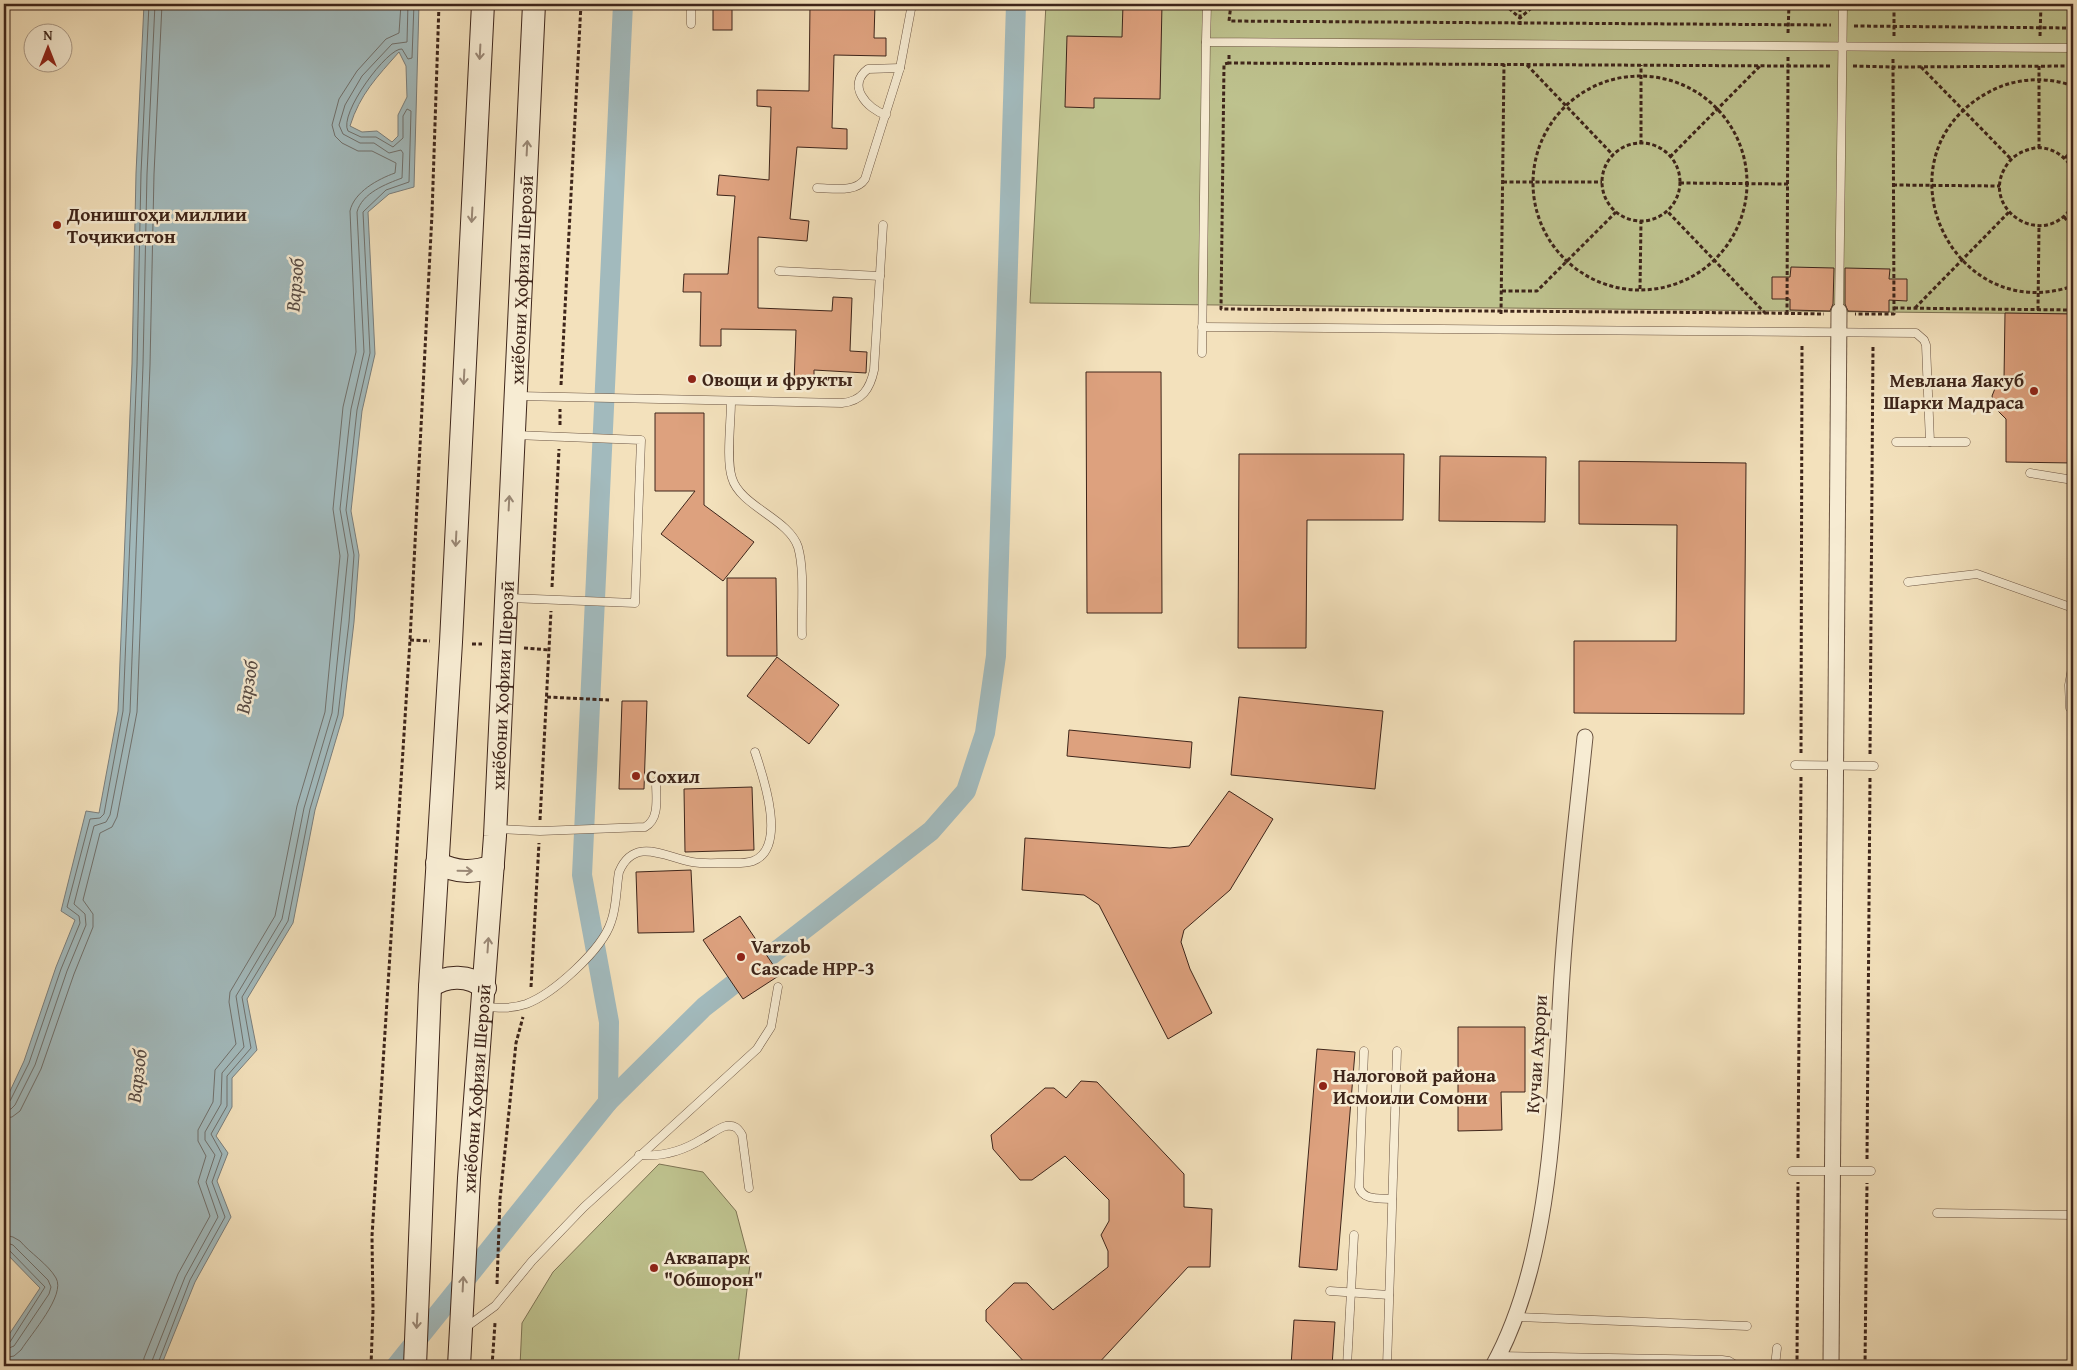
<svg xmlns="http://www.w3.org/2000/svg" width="2077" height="1370" font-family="'Gentium Book Plus',serif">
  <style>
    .green { fill: #bec28e; stroke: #7e7454 }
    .water { fill: #a2babd; stroke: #7a7e7c; fill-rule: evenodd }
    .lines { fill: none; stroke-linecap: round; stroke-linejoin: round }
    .shore { stroke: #70706c; stroke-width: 1 }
    .canal { stroke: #a2babd; stroke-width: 20 }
    .building { fill: #dda17e; stroke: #3e251a }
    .lane-casing { stroke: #6b5442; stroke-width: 9 }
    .street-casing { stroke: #6b5442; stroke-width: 17 }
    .secondary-casing { stroke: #3e251a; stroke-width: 24 }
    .path { stroke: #3e251a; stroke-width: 3; stroke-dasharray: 4 2.5; stroke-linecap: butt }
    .lane { stroke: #f7ecd3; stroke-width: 8 }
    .street { stroke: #f7ecd3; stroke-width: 15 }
    .secondary { stroke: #f7ecd3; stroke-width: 22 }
    .oneway { stroke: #9a8876 }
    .poi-dot { fill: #8f2418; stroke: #f7ecd3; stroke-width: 2 }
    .labels { text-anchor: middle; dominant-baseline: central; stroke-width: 5; stroke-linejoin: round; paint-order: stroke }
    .poi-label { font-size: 19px; font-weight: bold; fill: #3e251a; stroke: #f7ecd3; text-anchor: start }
    .street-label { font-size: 19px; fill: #3e251a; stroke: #f7ecd3 }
    .water-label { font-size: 20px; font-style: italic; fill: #574a43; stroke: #f7ecd3 }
  </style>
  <rect width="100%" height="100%" fill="#f3e1bc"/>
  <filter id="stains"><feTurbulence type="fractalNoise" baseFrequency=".004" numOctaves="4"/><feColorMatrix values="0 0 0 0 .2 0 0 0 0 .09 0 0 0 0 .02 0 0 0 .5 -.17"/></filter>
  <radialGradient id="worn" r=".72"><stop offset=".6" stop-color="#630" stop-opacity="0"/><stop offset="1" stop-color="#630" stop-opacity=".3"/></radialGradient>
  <!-- green -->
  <g class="green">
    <path d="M1046 4H2073V314L1030 303Z"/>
    <path d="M659 1164 703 1172 736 1211 750 1264 738 1366H520L522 1323 553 1272Z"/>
  </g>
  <!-- water -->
  <path class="water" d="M144 4H419L414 187 389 194 368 212 375 354 362 411 351 511 359 555 354 622 343 716 315 810 293 923 247 999 257 1050 232 1078V1107L216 1136 228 1153 217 1181 231 1217 195 1282 161 1366H4V1342L40 1288 4 1251V1104L24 1061 56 967 75 920 61 911 86 811 99 813 118 711 132 364 136 173ZM399 52 406 66 407 97 398 115V136L392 142 377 131 362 132 350 126C360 94 377 77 399 52Z"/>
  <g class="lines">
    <!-- shore -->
    <g class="shore">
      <path d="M4 1104 10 1101 29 1063 61 969 80 923 79 916 67 907 90 819 100 818 104 814 123 711 137 365 141 173 149 4"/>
      <path d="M4 1110 11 1109 15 1105 35 1065 67 971 86 925 85 914 74 904 94 826 106 822 110 815 130 712 143 365 147 174 155 4"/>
      <path d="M4 1118 12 1117 20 1111 41 1069 74 974 93 927V914L83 900 100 833 112 827 117 817 137 712 150 365 154 174 162 4"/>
      <path d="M4 1235 13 1237 20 1241C30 1253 48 1264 56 1278 66 1295 31 1334 21 1350L14 1356 4 1358"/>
      <path d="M4 1242 13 1245 48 1280 51 1287 49 1294 14 1346 4 1350"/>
      <path d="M4 1249 9 1250 45 1287 10 1342 4 1344"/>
      <path d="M143 1366 144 1358 178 1274 210 1216 198 1182 206 1156 198 1141V1130L213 1102 215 1070 236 1044 229 1002 230 992 275 916 297 806 325 712 340 556 333 509 343 407 356 352 350 211C354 192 378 179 395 173L396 163 372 151H358L342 143 335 136 332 125 339 99 357 71 386 39 399 33 401 4"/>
      <path d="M150 1366 185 1277 218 1217 206 1182 215 1155 205 1140V1132L221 1104 222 1073 244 1047 236 996 282 919 304 808 332 713 348 555 340 509 351 409 364 352 357 212C362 193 386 184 402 178L403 153 401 150 389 153 374 143H360L343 134 339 125 345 105 362 76 392 44 407 42 408 4"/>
      <path d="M157 1366 190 1280 225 1217 212 1182 222 1154 211 1134 227 1106V1076L251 1048 242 997 288 921 310 809 338 715 349 622 354 555 346 510 357 410 370 353 363 212 386 190 409 182 411 111 407 109 403 116V138L393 147 376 137H361L348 131C338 114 388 47 402 49L408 59 412 58 414 4"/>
    </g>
    <!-- canal -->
    <g class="canal">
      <path d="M608 1102 609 1022 582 875 623 4"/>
      <path d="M396 1366 608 1102 704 1007 931 831 966 791 985 733 996 656 1016 4"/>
    </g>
  </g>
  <!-- building -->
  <g class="building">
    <rect x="713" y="4" width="19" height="26"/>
    <path d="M810 4H875L874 38H886V56L834 55 832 128 847 129V149L797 147 790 219 809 221 807 241 758 237V308L832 311 833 297 852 298 850 351 867 352 866 373 814 370V384L794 383 796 330 721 329V346H700L701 292H683L684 274H728L735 196 717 195 719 175 769 180 771 107 757 106V90L809 91Z"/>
    <path d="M1123 4H1162L1160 99 1094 98V108L1065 107 1067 36 1122 37Z"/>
    <path d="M1791 267 1834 268 1833 304 1830 311 1790 310V299H1772V277H1790Z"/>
    <path d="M1845 268 1890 269 1889 279H1907V301L1889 300V312L1848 311 1845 304Z"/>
    <path d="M2005 313 2073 314V463L2006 462V419L1995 408 1992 396 1996 386 2004 379Z"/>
    <path d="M1086 372H1161L1162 613H1087Z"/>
    <path d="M655 413H704V505L754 542 723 581 661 534 695 491H655Z"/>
    <path d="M1239 454H1404L1403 520H1307L1306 648H1238Z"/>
    <path d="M1440 456 1546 457 1545 522 1439 521Z"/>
    <path d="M1579 461 1746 463 1744 714 1574 713V641H1676L1677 525 1579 524Z"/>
    <path d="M727 578H776L777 656H727Z"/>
    <path d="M777 657 839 705 809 744 747 696Z"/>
    <path d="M1239 697 1383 711 1375 789 1231 775Z"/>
    <path d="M622 701H647L644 789H619Z"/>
    <path d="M1069 730 1192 742 1190 768 1067 756Z"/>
    <path d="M752 787 754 850 685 852 684 789Z"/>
    <path d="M1229 791 1273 819 1230 890 1184 930 1181 942 1190 969 1212 1013 1168 1039 1099 905 1084 895 1022 890 1025 838 1170 848 1189 846Z"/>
    <path d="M691 870 694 932 638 933 636 872Z"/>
    <path d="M740 916 780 975 743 999 703 940Z"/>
    <path d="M1458 1027H1525V1092H1501L1502 1130 1458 1131Z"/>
    <path d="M1317 1049 1355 1052 1337 1270 1299 1267Z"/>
    <path d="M1081 1081 1097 1082 1184 1174V1207L1212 1209 1210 1267H1188L1096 1366H1028L986 1321V1310L1014 1283H1027L1053 1310 1108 1267V1251L1101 1235 1109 1221V1200L1065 1156 1032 1180H1020L993 1149 991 1135 1045 1088H1054L1066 1098Z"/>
    <path d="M1294 1320 1335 1322 1332 1366H1291Z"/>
  </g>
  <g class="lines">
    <defs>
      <g id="lane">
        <path d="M691 4V24"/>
        <path d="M1207 4 1206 42 2073 48"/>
        <path d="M886 115C867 109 846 85 868 69L900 68"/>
        <path d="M817 188C832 188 856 193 865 179L900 68 912 4"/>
        <path d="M779 271 880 276"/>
        <path d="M1839 311 1843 4"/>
        <path d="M1202 327 1916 333 1924 340 1926 345 1930 442H1896"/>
        <path d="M1202 353 1206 42"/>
        <path d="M518 396 842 403C862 401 870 389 874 370L883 225"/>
        <path d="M731 402C731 421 726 461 732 478 740 506 789 519 798 547 805 571 801 609 802 635"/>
        <path d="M1930 442H1966"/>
        <path d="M2030 473 2073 480"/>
        <path d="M1908 582 1977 574 2073 608"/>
        <path d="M509 598 635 603 641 440 515 435"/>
        <path d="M2070 708 2069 685 2073 663"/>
        <path d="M1795 765 1874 766"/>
        <path d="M497 829 540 831 645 827C660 819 656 797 656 782"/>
        <path d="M484 1007C499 1008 511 1009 526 1004 553 994 602 950 611 922 617 906 616 888 619 872 634 836 665 857 692 862 703 864 715 863 726 863 734 863 745 864 753 861 788 848 763 776 755 752"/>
        <path d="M1364 1051 1359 1187C1363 1201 1380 1198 1392 1199"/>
        <path d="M639 1155C662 1157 683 1151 702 1139 710 1135 718 1128 726 1126 735 1125 738 1128 742 1135L749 1188"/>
        <path d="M1792 1171H1871"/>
        <path d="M1937 1213 2073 1215"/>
        <path d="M1330 1291 1389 1295"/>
        <path d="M1517 1317 1747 1326"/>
        <path d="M465 1328 495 1306 532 1261 584 1207 757 1049 771 1027 778 987"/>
        <path d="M1499 1356 1722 1360 1729 1361 1737 1366"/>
        <path d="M1347 1366 1354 1235"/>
        <path d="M1387 1366 1397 1051"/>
        <path d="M1775 1366 1777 1348"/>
      </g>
      <g id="street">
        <path d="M1493 1366C1554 1256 1554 1098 1562 975 1567 895 1577 816 1585 737"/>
        <path d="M1831 1366 1839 311"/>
      </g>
      <g id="secondary">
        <path d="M437 863C457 873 473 873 493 866"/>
        <path d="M430 987C446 974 470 975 485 988"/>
        <path d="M415 1366 430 987 451 642 483 4"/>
        <path id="s1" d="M459 1366 469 1178 495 836 534 4"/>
      </g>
    </defs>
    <!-- lane casing -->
    <use href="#lane" class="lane-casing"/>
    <!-- street casing -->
    <use href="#street" class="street-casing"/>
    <!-- secondary casing -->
    <use href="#secondary" class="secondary-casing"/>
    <!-- path -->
    <g class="path">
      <path d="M1231 4 1229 21 1831 25"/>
      <path d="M1504 4 1520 18 1536 4"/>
      <path d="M1520 25V4"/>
      <path d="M1854 26 2073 28"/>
      <path d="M1788 33 1789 4"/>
      <path d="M1894 36V4"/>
      <path d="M2040 36 2041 4"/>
      <path d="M1229 55V63L1788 66V57"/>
      <path d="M1893 59V67L2073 66"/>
      <path d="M1229 63 1224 64 1221 309 1765 313 1667 211"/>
      <path d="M1527 65 1613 155"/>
      <path d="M1853 66 1893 67 1894 314H1855"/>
      <path d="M1921 67 2011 159"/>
      <circle cx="1640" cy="183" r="107"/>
      <path d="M2073 86C2046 76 2014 78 1989 92 1873 154 1950 328 2073 286"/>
      <circle cx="1641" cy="182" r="39"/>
      <path d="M1641 144V65"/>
      <path d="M2039 148V66"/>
      <path d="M1670 157 1761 65"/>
      <path d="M2065 158 2073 150"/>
      <path d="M2073 169C2065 156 2051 146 2035 148 2025 150 2015 154 2009 162 1974 206 2044 254 2073 205"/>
      <path d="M1503 182H1602"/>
      <path d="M1680 183 1788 184"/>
      <path d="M1893 185 2000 186"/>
      <path d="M2064 217 2073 227"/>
      <path d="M1640 289 1641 221"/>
      <path d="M1502 291H1537L1616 212"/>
      <path d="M1894 308 2073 310"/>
      <path d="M1915 308 2009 212"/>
      <path d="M2038 310 2039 226"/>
      <path d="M1765 313 1824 314"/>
      <path d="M1501 314 1504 64"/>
      <path d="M1787 314 1788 66H1830"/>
      <path d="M561 385 581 4"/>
      <path d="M560 425V409"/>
      <path d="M552 587 559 449"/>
      <path d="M410 640 430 641"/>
      <path d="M472 644H482"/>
      <path d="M524 648 549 650"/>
      <path d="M547 697 609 700"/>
      <path d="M1801 753 1802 344"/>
      <path d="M1870 754 1873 345"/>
      <path d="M540 820 551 611"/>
      <path d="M531 987 539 843"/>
      <path d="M1798 1158 1801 777"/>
      <path d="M1867 1159 1870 778"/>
      <path d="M497 1284 500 1199 516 1043 523 1017"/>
      <path d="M371 1366 373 1311 372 1236 410 640 432 214 439 4"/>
      <path d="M492 1366 495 1323"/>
      <path d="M1797 1366 1798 1182"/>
      <path d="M1865 1366 1867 1183"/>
    </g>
    <!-- lane -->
    <use href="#lane" class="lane"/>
    <!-- street -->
    <use href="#street" class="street"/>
    <!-- secondary -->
    <use href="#secondary" class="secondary"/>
  </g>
  <!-- one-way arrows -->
  <defs><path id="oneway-shaft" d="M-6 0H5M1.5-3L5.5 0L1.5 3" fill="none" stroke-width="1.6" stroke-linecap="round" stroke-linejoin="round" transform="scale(1.25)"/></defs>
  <g class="oneway">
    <use href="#oneway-shaft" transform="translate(480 52) rotate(93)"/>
    <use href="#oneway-shaft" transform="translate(527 148) rotate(-87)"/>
    <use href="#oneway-shaft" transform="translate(472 215) rotate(93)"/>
    <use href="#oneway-shaft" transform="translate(464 377) rotate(93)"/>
    <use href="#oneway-shaft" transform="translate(509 503) rotate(-87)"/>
    <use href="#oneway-shaft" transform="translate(456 539) rotate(93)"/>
    <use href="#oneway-shaft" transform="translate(465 871) rotate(1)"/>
    <use href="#oneway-shaft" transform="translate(488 945) rotate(-86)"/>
    <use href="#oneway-shaft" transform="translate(463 1284) rotate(-87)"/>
    <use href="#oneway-shaft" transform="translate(417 1321) rotate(93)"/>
  </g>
  <!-- markers -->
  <g class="poi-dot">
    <circle cx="57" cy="225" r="5"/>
    <circle cx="692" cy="379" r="5"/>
    <circle cx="2034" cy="391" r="5"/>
    <circle cx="636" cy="776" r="5"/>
    <circle cx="741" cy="957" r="5"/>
    <circle cx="1323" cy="1086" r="5"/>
    <circle cx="654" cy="1268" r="5"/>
  </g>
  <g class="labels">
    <!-- poi labels -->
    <g class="poi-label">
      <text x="67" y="214">Донишгоҳи миллии<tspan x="67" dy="22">Тоҷикистон</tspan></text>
      <text x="702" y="379">Овощи и фрукты</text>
      <text x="2024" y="380" text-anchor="end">Мевлана Яакуб<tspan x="2024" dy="22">Шарки Мадраса</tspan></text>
      <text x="646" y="776">Сохил</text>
      <text x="751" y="946">Varzob<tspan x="751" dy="22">Cascade HPP-3</tspan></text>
      <text x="1333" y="1075">Налоговой района<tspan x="1333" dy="22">Исмоили Сомони</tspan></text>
      <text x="664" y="1257">Аквапарк<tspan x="664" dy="22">"Обшорон"</tspan></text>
    </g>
    <!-- street labels -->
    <g class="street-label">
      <text stroke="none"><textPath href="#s1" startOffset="1088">хиёбони Ҳофизи Шерозӣ</textPath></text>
      <text stroke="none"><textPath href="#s1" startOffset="682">хиёбони Ҳофизи Шерозӣ</textPath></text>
      <text transform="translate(1536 1054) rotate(-86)">Кучаи Ахрори</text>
      <text stroke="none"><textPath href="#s1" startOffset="278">хиёбони Ҳофизи Шерозӣ</textPath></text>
    </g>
    <!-- water labels -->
    <g class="water-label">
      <text transform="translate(294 285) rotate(-85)">Варзоб</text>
      <text transform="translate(246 687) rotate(-80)">Варзоб</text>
      <text transform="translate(136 1076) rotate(-83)">Варзоб</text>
    </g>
  </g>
  <!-- margin -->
  <rect width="2077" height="1370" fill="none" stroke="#f3e1bc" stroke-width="20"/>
  <rect x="5" y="5" width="2067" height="1360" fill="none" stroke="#3e251a" stroke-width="2.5"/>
  <rect x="10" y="10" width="2057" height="1350" fill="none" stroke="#3e251a"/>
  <!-- north arrow -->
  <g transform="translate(48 48)"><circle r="24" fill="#f7ecd3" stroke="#ad9c89"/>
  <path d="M0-4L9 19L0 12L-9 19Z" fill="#8f2418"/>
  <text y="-8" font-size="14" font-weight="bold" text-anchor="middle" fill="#3e251a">N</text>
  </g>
  <rect width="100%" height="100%" filter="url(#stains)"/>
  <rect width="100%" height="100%" fill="url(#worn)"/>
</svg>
